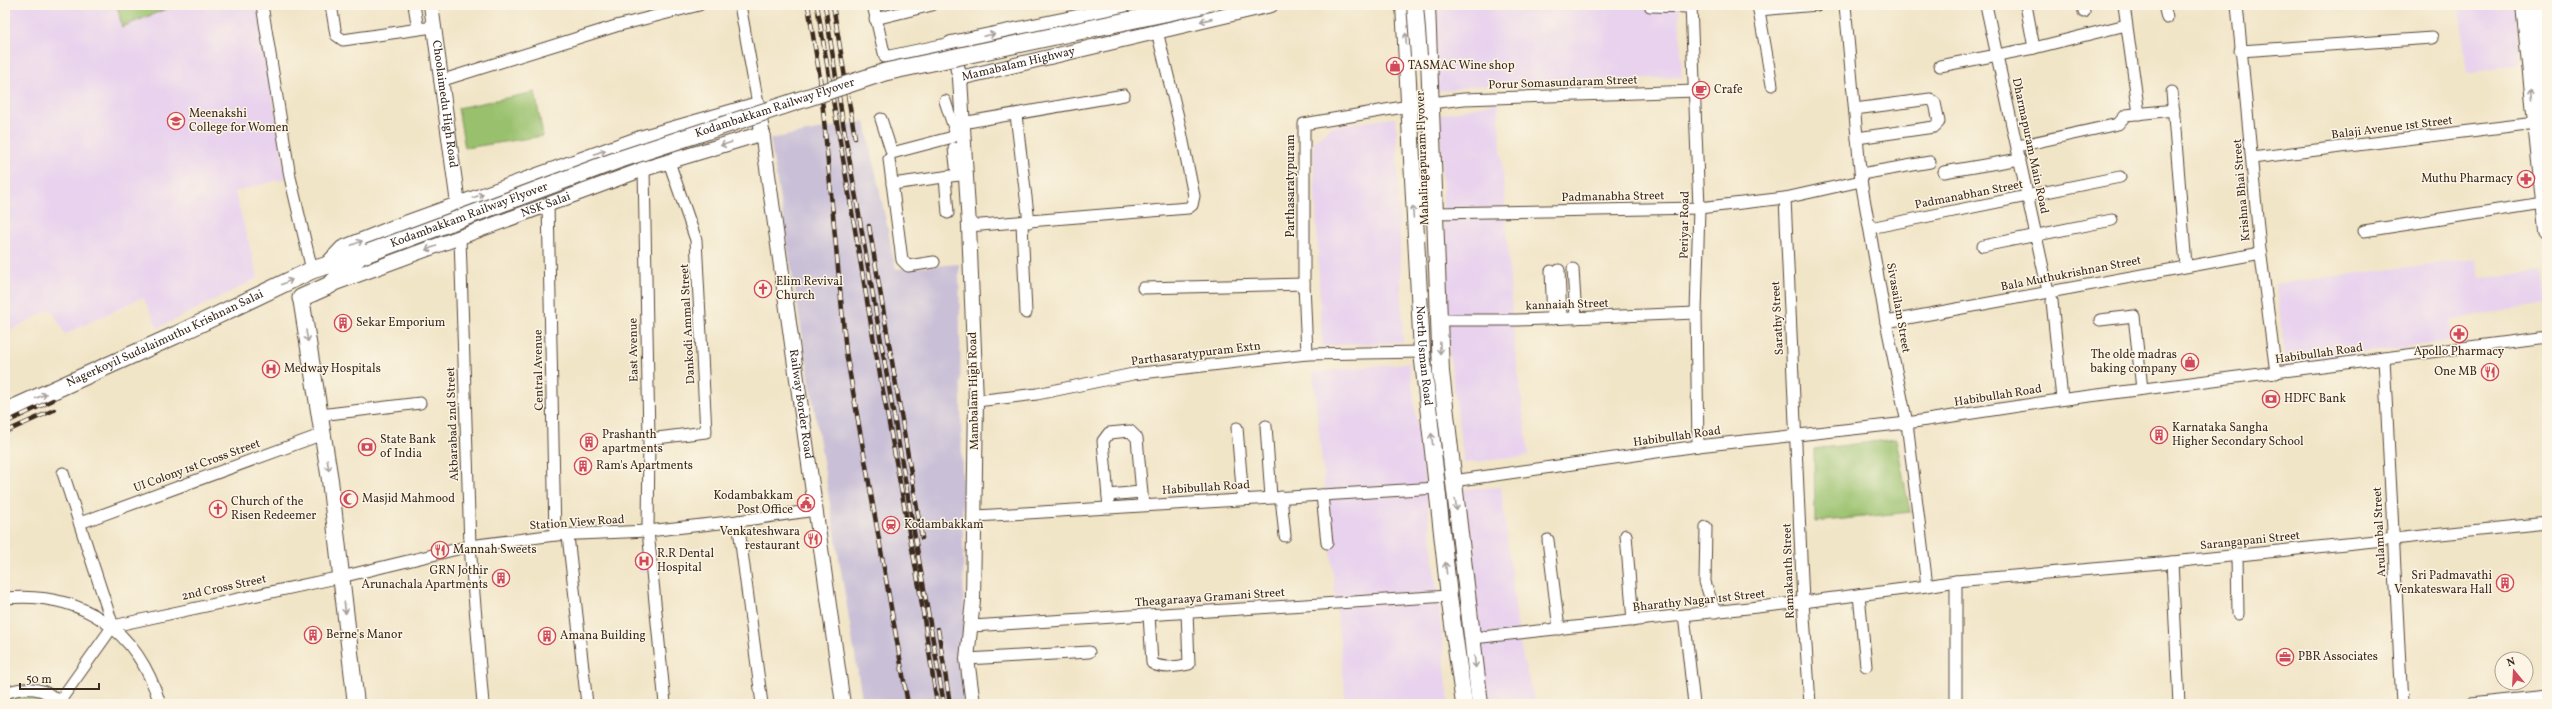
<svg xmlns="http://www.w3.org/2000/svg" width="2552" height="709" font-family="Vollkorn,serif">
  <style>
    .built { fill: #e8d2ee }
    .industrial { fill: #c9bfd7 }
    .green { fill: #99c16d; stroke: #6a7646 }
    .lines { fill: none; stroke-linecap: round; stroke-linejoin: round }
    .minor-casing { stroke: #564637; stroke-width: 13 }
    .tertiary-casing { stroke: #564637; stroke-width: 16 }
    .secondary-casing { stroke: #564637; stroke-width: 18 }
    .primary-casing { stroke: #564637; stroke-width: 19 }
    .minor { stroke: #fff; stroke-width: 11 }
    .tertiary { stroke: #fff; stroke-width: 14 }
    .secondary { stroke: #fff; stroke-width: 16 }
    .primary { stroke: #fff; stroke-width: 17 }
    .rail-casing { stroke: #3b2a1e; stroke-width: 4.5 }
    .rail { stroke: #fcf5e5; stroke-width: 3; stroke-dasharray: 9; stroke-linecap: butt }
    .secondary-bridge-casing { stroke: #564637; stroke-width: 18; stroke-linecap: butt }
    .primary-bridge-casing { stroke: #564637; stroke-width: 19; stroke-linecap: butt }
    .secondary-bridge { stroke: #fff; stroke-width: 16 }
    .primary-bridge { stroke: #fff; stroke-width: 17 }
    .oneway { stroke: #a79f9a }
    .labels { text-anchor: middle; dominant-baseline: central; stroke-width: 3; stroke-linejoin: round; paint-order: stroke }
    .street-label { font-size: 12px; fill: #3b2a1e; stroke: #fcf5e5 }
    .poi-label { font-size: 12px; fill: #3b2a1e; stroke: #fcf5e5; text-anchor: start }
  </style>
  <rect width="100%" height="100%" fill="#fcf5e5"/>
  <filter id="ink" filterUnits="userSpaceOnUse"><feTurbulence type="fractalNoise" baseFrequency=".025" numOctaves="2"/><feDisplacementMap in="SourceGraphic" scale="8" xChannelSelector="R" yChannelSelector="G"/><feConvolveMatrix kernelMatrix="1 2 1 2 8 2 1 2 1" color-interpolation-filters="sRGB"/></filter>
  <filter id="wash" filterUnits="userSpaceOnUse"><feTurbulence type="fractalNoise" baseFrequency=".012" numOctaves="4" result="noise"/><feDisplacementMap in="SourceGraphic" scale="16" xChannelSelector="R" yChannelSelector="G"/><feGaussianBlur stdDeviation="0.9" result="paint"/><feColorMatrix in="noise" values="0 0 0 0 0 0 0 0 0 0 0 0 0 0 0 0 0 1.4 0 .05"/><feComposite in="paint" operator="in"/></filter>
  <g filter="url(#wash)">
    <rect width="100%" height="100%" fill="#f1e5c7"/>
    <!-- built -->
    <g class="built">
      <path d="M5 5H258L286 178 235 192 258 278 158 328 143 297 65 334 51 309 5 333Z"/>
      <path d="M1434 5H1679L1682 77 1472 86 1437 92Z"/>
      <path d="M2459 5H2514L2521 64 2467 74Z"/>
      <path d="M1498 102 1514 341 1529 456 1464 463 1448 344 1440 115Z"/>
      <path d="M1396 118 1403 342 1322 346 1313 142 1332 126Z"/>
      <path d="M2476 258 2480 277 2543 272 2546 304 2450 320 2452 341 2286 363 2276 284Z"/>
      <path d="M1409 363 1427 496 1449 704H1346L1313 372Z"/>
      <path d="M1501 487 1520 646 1535 704H1486L1463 489Z"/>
      <path d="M650 549 653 570 639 572 636 551Z"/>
    </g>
    <!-- industrial -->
    <path class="industrial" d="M865 121 896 269 959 264 965 682 969 704H863L770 139Z"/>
    <!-- green -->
    <g class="green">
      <path d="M117 5H176L122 27Z"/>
      <path d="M535 92 543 136 465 148 458 108Z"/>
      <path d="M1896 439 1910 512 1815 522 1814 449Z"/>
      <path d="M25 692 37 694 53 704H5V698Z"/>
    </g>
  </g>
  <g filter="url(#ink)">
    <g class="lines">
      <defs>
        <g id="minor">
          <path d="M262 5 290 177 312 270"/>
          <path d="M331 5 336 35 343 40 433 27"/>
          <path d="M414 5 418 29"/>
          <path d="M740 5 758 104"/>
          <path d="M873 5 885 57 951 43"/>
          <path d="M1691 5 1699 208 1696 313 1698 446"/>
          <path d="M1758 5 1772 85"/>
          <path d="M1845 5 1861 181 1886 322 1907 423 1927 586 1956 581 2172 562 2547 523"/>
          <path d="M1986 5 2048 291"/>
          <path d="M2026 5 2034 48"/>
          <path d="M2083 5 2084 12"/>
          <path d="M2124 5 2139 114"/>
          <path d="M2164 5 2167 18"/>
          <path d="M2237 5 2260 249 2276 373"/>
          <path d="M1650 6 1691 7"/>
          <path d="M1759 10 1817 5"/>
          <path d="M875 19 932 5"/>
          <path d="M2240 51 2432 38"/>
          <path d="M1940 66 2034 48 2126 25"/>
          <path d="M440 81 616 26 699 5"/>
          <path d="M2172 92 2186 266"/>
          <path d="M1431 103 1464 99 1696 91"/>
          <path d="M1855 109 1930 99 1935 103 1939 122 1934 127 1857 138"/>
          <path d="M1016 115 1029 222"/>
          <path d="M881 119 892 153 953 137 955 131 945 101"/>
          <path d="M962 123 1124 95"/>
          <path d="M641 146 644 169 649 439 648 531 665 704"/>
          <path d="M2018 146 2118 124 2126 115 2174 110"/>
          <path d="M954 148 957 175"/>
          <path d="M2252 158 2535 123"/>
          <path d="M889 159 902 260 908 266 934 262"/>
          <path d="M1944 172 2020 159"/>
          <path d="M1861 174 1930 162"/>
          <path d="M945 177 948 213"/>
          <path d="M892 184 966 174"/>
          <path d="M1785 198 1803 602 1810 704"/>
          <path d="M548 204 555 535"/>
          <path d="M1435 213 1699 208 1785 198 1861 181"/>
          <path d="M1022 223 1026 313"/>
          <path d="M969 226 1188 208 1192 205 1194 196 1178 117 1157 31"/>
          <path d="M1870 228 2120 177"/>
          <path d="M2364 231 2543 203"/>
          <path d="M460 238 470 546 483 704"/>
          <path d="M1983 246 2112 220"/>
          <path d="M1573 269 1576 318"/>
          <path d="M1559 270 1561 318"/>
          <path d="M1551 271 1553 319"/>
          <path d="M1143 288 1304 284"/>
          <path d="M2052 301 2062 399"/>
          <path d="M1439 320H1517L1696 313"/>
          <path d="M2100 320 2134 316 2142 389"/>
          <path d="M1886 322 2261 253"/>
          <path d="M1307 354 1304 284V124L1409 106"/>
          <path d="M2384 358 2402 704"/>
          <path d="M976 401 1037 394 1133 374 1307 354 1422 352"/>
          <path d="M320 415 420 403"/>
          <path d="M1266 426 1271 497"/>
          <path d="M1237 428 1243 499"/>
          <path d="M649 439 706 432 696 240 669 162"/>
          <path d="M63 473 113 626"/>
          <path d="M1453 481 1698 446 1907 423 2059 400 2547 337"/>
          <path d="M1108 495 1141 492"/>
          <path d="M1322 495 1327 543"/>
          <path d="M1281 497 1285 536"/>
          <path d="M1109 508 1103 441 1109 433 1130 431 1137 438 1143 505"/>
          <path d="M976 516 1437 488"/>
          <path d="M738 521 762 704"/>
          <path d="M80 523 323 434"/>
          <path d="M1706 527 1705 582 1715 612"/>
          <path d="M1626 535 1633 621"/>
          <path d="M568 536 587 704"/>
          <path d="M1548 540 1559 629"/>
          <path d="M2237 555 2238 614"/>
          <path d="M2172 562 2179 704"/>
          <path d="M1859 595 1866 666"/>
          <path d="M5 598C82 591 138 630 160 704"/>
          <path d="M1149 615 1152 663C1161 669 1178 667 1189 664L1187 612"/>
          <path d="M1684 615 1694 704"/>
          <path d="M113 626 341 577 470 546 555 535 648 531 738 521 816 510"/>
          <path d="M972 626 1449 596"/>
          <path d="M1473 638 1803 602 1927 586"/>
          <path d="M967 659 1089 652"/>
          <path d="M5 693C24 686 46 686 60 704"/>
          <path d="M59 702 113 626"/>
          <path d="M1956 704V581"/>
          <path d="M2471 704 2547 696"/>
        </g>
        <g id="tertiary">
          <path id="s1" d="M431 5 458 204"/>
          <path id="s2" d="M960 78 1271 5"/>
          <path id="s3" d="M326 265 342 248 394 227 640 138 758 104 843 704"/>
          <path id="s4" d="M333 284 644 169 763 133"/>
          <path d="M973 704 967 659 973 600 976 401 969 226 960 78 951 43 1135 5"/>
        </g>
        <g id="secondary">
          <path id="s5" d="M1404 5 1422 352 1449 596 1464 704"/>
          <path d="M1427 5 1441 372 1480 704"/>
          <path d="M2524 5 2547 230"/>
          <path d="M2536 5 2547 121"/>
          <path d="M301 298 330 480 356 704"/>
        </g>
        <g id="primary">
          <path d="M301 298 330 285 360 256"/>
          <path id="s6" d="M5 412 176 335 312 270 368 253"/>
        </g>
      </defs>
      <!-- minor casing -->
      <use href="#minor" class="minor-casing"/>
      <!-- tertiary casing -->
      <use href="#tertiary" class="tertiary-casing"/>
      <!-- secondary casing -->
      <use href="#secondary" class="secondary-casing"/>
      <!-- primary casing -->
      <use href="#primary" class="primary-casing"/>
      <!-- minor -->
      <use href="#minor" class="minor"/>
      <!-- tertiary -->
      <use href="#tertiary" class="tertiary"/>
      <!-- secondary -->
      <use href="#secondary" class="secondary"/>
      <!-- primary -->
      <use href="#primary" class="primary"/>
      <defs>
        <g id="rail">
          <path d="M808 5 820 78 846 352 908 704"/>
          <path d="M817 5 874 342 919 586 937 704"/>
          <path d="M825 5 843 123 944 704"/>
          <path d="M833 5 855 138"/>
          <path d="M869 226 922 538"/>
          <path d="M5 423 53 400"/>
          <path d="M5 432 54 410"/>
          <path d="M938 629 950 704"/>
        </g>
      </defs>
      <!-- rail casing -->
      <use href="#rail" class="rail-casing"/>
      <!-- rail -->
      <use href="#rail" class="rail"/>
      <defs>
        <path id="secondary-bridge" d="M1415 5 1419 56"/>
        <g id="primary-bridge">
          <path id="s7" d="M368 253 615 161 885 72 1202 5"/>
        </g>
      </defs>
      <!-- secondary-bridge casing -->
      <use href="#secondary-bridge" class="secondary-bridge-casing"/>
      <!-- primary-bridge casing -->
      <use href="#primary-bridge" class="primary-bridge-casing"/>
      <!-- secondary-bridge -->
      <use href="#secondary-bridge" class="secondary-bridge"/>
      <!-- primary-bridge -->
      <use href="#primary-bridge" class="primary-bridge"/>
    </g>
    <!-- one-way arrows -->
    <defs><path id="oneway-shaft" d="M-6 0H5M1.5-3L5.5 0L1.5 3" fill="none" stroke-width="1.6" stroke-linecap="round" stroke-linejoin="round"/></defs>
    <g class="oneway">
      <use href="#oneway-shaft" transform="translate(1206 20) rotate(167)"/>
      <use href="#oneway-shaft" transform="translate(989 35) rotate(-12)"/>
      <use href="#oneway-shaft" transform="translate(1406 39) rotate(-93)"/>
      <use href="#oneway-shaft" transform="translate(2532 94) rotate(-95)"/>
      <use href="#oneway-shaft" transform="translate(726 144) rotate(163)"/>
      <use href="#oneway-shaft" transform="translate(600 152) rotate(-19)"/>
      <use href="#oneway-shaft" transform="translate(478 196) rotate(-20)"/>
      <use href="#oneway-shaft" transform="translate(1413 212) rotate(-94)"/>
      <use href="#oneway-shaft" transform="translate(357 243) rotate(-22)"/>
      <use href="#oneway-shaft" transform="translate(431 248) rotate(160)"/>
      <use href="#oneway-shaft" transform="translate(287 282) rotate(-25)"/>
      <use href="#oneway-shaft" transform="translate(307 336) rotate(80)"/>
      <use href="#oneway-shaft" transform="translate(1440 348) rotate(89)"/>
      <use href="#oneway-shaft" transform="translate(41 396) rotate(-24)"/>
      <use href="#oneway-shaft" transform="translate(1432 439) rotate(-97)"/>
      <use href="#oneway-shaft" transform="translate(328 465) rotate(82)"/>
      <use href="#oneway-shaft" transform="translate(1456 505) rotate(83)"/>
      <use href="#oneway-shaft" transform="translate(1446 568) rotate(-96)"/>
      <use href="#oneway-shaft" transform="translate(345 608) rotate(83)"/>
      <use href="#oneway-shaft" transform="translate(1475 662) rotate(84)"/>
    </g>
  </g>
  <!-- icons -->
  <defs>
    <symbol id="shop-ring" viewBox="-11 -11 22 22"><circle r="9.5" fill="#fcf5e5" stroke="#d1495b" stroke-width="1.5"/><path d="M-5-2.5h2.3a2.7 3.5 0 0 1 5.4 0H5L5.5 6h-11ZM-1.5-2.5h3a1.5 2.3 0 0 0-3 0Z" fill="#d1495b"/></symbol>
    <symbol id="cafe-ring" viewBox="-11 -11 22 22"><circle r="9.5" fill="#fcf5e5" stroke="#d1495b" stroke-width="1.5"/><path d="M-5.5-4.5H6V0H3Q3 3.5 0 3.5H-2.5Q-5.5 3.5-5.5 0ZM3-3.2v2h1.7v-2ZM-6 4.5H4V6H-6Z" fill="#d1495b"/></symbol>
    <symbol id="university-ring" viewBox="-11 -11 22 22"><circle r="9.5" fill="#fcf5e5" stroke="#d1495b" stroke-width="1.5"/><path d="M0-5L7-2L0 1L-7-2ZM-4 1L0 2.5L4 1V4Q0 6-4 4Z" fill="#d1495b"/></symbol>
    <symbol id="pharmacy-ring" viewBox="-11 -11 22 22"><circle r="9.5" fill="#fcf5e5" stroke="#d1495b" stroke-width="1.5"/><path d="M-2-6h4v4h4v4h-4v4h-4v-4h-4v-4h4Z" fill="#d1495b"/></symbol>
    <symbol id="church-ring" viewBox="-11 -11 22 22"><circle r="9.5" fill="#fcf5e5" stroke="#d1495b" stroke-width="1.5"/><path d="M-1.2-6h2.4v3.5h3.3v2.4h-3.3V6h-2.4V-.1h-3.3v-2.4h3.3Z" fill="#d1495b"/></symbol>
    <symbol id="building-ring" viewBox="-11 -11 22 22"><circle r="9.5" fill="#fcf5e5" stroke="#d1495b" stroke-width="1.5"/><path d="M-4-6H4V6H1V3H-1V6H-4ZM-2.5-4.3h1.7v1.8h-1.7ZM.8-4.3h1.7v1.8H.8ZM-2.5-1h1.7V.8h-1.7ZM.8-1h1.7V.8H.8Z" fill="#d1495b"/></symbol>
    <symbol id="hospital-ring" viewBox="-11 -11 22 22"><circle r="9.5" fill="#fcf5e5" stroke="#d1495b" stroke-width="1.5"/><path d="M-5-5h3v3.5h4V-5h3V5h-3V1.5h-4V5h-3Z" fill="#d1495b"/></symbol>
    <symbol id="restaurant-ring" viewBox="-11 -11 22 22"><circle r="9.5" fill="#fcf5e5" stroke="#d1495b" stroke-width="1.5"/><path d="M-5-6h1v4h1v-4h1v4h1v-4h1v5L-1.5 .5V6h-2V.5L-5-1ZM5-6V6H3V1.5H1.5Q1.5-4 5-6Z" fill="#d1495b"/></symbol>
    <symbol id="bank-ring" viewBox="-11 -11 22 22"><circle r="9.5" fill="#fcf5e5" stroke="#d1495b" stroke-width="1.5"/><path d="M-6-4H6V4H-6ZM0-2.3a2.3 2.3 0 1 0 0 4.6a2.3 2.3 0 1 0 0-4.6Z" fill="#d1495b"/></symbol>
    <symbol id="mosque-ring" viewBox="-11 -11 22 22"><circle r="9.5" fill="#fcf5e5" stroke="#d1495b" stroke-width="1.5"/><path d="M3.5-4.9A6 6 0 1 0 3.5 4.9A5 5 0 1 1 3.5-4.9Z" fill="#d1495b"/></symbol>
    <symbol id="civic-ring" viewBox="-11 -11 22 22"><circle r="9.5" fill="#fcf5e5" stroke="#d1495b" stroke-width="1.5"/><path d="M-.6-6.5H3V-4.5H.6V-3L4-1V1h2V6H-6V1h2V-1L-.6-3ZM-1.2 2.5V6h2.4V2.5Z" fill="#d1495b"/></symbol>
    <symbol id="station-ring" viewBox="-11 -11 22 22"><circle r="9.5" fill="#fcf5e5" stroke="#d1495b" stroke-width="1.5"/><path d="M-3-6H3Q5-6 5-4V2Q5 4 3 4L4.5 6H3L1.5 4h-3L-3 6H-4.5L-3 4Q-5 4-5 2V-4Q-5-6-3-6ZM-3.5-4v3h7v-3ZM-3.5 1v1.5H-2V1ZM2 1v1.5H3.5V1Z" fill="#d1495b"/></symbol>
    <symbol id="office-ring" viewBox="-11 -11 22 22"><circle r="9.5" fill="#fcf5e5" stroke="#d1495b" stroke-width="1.5"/><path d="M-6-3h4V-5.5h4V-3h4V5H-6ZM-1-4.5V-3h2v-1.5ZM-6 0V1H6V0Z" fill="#d1495b"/></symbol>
  </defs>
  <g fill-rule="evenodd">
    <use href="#shop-ring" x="1385" y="56" width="20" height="20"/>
    <use href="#cafe-ring" x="1691" y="80" width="20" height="20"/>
    <use href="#university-ring" x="166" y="111" width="20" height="20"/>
    <use href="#pharmacy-ring" x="2516" y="169" width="20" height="20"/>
    <use href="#church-ring" x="753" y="279" width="20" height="20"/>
    <use href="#building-ring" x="333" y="313" width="20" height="20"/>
    <use href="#pharmacy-ring" x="2449" y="324" width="20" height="20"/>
    <use href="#shop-ring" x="2180" y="352" width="20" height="20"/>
    <use href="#hospital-ring" x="261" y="359" width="20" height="20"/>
    <use href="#restaurant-ring" x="2480" y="362" width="20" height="20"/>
    <use href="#bank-ring" x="2261" y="389" width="20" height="20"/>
    <use href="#building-ring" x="2149" y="425" width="20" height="20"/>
    <use href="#building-ring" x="579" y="432" width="20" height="20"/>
    <use href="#bank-ring" x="357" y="437" width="20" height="20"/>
    <use href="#building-ring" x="573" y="456" width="20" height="20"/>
    <use href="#mosque-ring" x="339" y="489" width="20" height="20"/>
    <use href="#civic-ring" x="796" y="493" width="20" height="20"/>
    <use href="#church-ring" x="208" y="499" width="20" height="20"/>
    <use href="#station-ring" x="881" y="515" width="20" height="20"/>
    <use href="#restaurant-ring" x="803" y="529" width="20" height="20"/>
    <use href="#restaurant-ring" x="430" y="540" width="20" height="20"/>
    <use href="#hospital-ring" x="634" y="551" width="20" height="20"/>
    <use href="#building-ring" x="491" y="568" width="20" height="20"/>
    <use href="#building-ring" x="2495" y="573" width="20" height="20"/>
    <use href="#building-ring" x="303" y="625" width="20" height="20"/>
    <use href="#building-ring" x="537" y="626" width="20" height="20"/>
    <use href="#office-ring" x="2275" y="647" width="20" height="20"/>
  </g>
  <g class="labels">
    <!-- street labels -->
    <g class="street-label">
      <text stroke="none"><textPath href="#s2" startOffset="60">Mamabalam Highway</textPath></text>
      <text transform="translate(1563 83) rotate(-2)">Porur Somasundaram Street</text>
      <text stroke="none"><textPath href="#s1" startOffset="100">Choolaimedu High Road</textPath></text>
      <text stroke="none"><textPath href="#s7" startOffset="432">Kodambakkam Railway Flyover</textPath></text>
      <text transform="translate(2392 128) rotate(-7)">Balaji Avenue 1st Street</text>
      <text transform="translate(2030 146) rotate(78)">Dharmapuram Main Road</text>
      <text transform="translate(1423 158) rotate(-92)">Mahalingapuram Flyover</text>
      <text transform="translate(1291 186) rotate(-90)">Parthasaratypuram</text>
      <text transform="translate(2242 190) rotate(-95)">Krishna Bhai Street</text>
      <text transform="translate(1969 195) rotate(-11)">Padmanabhan Street</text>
      <text transform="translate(1613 197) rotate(-1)">Padmanabha Street</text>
      <text stroke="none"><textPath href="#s4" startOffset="227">NSK Salai</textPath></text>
      <text stroke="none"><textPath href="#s7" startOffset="108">Kodambakkam Railway Flyover</textPath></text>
      <text transform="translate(1685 225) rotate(-89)">Periyar Road</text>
      <text transform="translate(2071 274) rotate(-11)">Bala Muthukrishnan Street</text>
      <text transform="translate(1567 305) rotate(-2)">kannaiah Street</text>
      <text transform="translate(1898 308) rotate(80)">Sivasailam Street</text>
      <text transform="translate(1778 318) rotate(-93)">Sarathy Street</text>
      <text transform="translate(688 324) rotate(-93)">Dankodi Ammal Street</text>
      <text stroke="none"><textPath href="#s6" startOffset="176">Nagerkoyil Sudalaimuthu Krishnan Salai</textPath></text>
      <text transform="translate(634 350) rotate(-91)">East Avenue</text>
      <text transform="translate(1196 354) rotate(-7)">Parthasaratypuram Extn</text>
      <text transform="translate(2319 354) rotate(-8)">Habibullah Road</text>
      <text stroke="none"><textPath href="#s5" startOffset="351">North Usman Road</textPath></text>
      <text transform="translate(539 370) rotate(-91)">Central Avenue</text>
      <text transform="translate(974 391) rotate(-91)">Mambalam High Road</text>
      <text transform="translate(1998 396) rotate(-9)">Habibullah Road</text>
      <text stroke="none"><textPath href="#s3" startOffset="767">Railway Border Road</textPath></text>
      <text transform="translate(453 424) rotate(-92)">Akbarabad 2nd Street</text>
      <text transform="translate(1677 437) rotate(-8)">Habibullah Road</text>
      <text transform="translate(197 466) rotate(-20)">UI Colony 1st Cross Street</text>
      <text transform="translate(1206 488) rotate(-4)">Habibullah Road</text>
      <text transform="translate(577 523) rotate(-4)">Station View Road</text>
      <text transform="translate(2380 532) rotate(-93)">Arulambal Street</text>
      <text transform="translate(2250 541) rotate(-6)">Sarangapani Street</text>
      <text transform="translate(1789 571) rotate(-92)">Ramakanth Street</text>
      <text transform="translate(224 588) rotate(-12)">2nd Cross Street</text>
      <text transform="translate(1210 598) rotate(-4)">Theagaraaya Gramani Street</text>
      <text transform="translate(1699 601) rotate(-6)">Bharathy Nagar 1st Street</text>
    </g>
    <!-- poi labels -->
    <g class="poi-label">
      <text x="1408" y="66">TASMAC Wine shop</text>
      <text x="1714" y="90">Crafe</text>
      <text x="189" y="114">Meenakshi<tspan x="189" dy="14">College for Women</tspan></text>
      <text x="2513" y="179" text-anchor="end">Muthu Pharmacy</text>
      <text x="776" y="282">Elim Revival<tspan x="776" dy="14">Church</tspan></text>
      <text x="356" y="323">Sekar Emporium</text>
      <text x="2459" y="352" text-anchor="middle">Apollo Pharmacy</text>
      <text x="2177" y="355" text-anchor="end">The olde madras<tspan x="2177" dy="14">baking company</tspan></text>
      <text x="284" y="369">Medway Hospitals</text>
      <text x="2477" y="372" text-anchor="end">One MB</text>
      <text x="2284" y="399">HDFC Bank</text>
      <text x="2172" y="428">Karnataka Sangha<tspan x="2172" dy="14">Higher Secondary School</tspan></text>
      <text x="602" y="435">Prashanth<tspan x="602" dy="14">apartments</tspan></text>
      <text x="380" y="440">State Bank<tspan x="380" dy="14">of India</tspan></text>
      <text x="596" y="466">Ram's Apartments</text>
      <text x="793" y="496" text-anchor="end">Kodambakkam<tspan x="793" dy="14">Post Office</tspan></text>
      <text x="362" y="499">Masjid Mahmood</text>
      <text x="231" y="502">Church of the<tspan x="231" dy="14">Risen Redeemer</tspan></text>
      <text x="904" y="525">Kodambakkam</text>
      <text x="800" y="532" text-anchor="end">Venkateshwara<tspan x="800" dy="14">restaurant</tspan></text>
      <text x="453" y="550">Mannah Sweets</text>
      <text x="657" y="554">R.R Dental<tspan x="657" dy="14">Hospital</tspan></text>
      <text x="488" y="571" text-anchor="end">GRN Jothir<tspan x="488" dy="14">Arunachala Apartments</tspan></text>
      <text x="2492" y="576" text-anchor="end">Sri Padmavathi<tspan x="2492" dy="14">Venkateswara Hall</tspan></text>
      <text x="326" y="635">Berne's Manor</text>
      <text x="560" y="636">Amana Building</text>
      <text x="2298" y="657">PBR Associates</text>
    </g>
  </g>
  <!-- margin -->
  <rect width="2552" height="709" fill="none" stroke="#fcf5e5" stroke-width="20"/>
  <!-- north arrow -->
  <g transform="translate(2514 671) rotate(342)"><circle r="19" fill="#fcf5e5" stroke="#afa495"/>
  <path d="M0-3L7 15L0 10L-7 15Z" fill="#d1495b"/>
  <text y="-6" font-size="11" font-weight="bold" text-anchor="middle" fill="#3b2a1e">N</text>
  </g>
  <!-- scale -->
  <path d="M20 683v6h79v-6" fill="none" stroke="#3b2a1e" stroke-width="2"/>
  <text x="26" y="683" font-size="12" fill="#3b2a1e" stroke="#fcf5e5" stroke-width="3" paint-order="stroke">50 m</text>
</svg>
